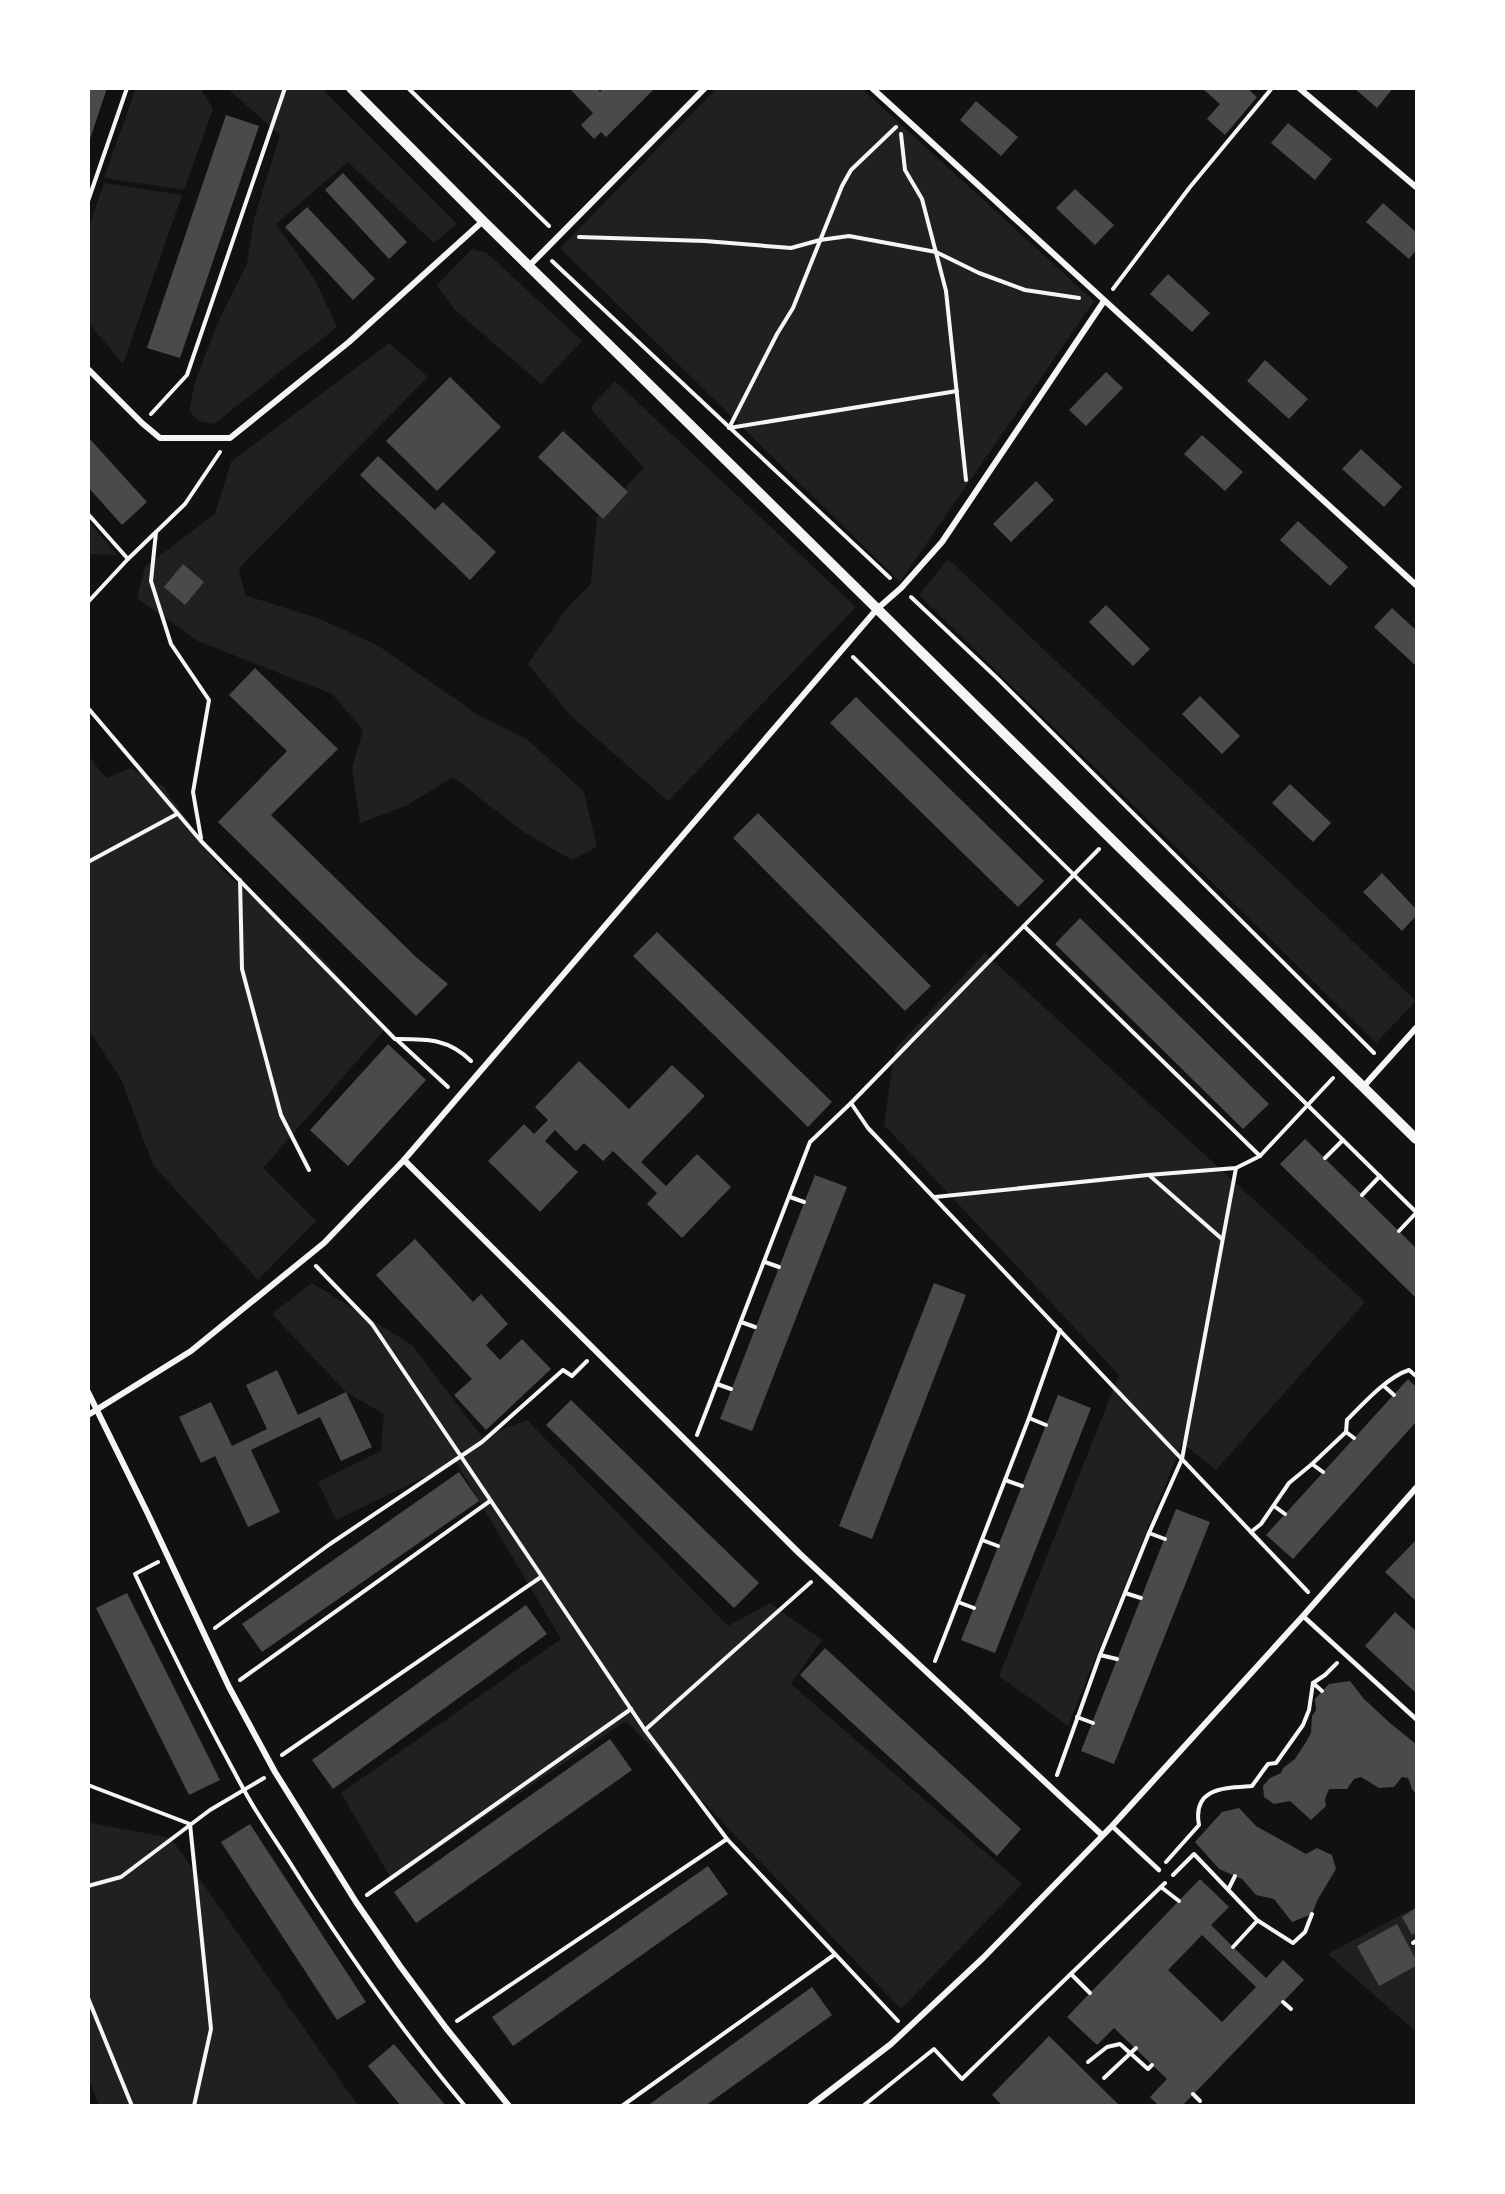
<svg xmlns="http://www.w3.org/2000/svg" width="1505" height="2194" font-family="'Playfair Display',serif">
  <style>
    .green { fill: #202020 }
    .building { fill: #4a4a4a; fill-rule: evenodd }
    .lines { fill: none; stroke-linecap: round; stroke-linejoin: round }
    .path { stroke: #f5f5f5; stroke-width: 4 }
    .service { stroke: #f5f5f5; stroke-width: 4.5 }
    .minor { stroke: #f5f5f5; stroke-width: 6 }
    .tertiary { stroke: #f5f5f5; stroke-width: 10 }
  </style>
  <rect width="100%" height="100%" fill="#111"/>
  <!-- green -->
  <g class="green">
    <path d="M136 88 201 89 213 109 184 190 104 178Z"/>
    <path d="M228 89H322L457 224 434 243 348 162 276 224 314 278 337 327 214 424 199 421 189 411 195 382 218 322 247 264 254 219 280 135Z"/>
    <path d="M716 89H862L1094 301 900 582 560 248Z"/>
    <path d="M104 183 182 195 123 364 89 323V227Z"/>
    <path d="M472 249 487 253 582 341 541 384 454 309 437 285Z"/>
    <path d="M389 343 428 377 239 568 245 595 320 619 377 645 480 716 528 740 584 792 597 847 572 860 524 832 453 777 406 806 360 823 352 768 363 730 332 694 198 641 137 598 145 567 215 514 231 462Z"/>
    <path d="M615 381 856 607 668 801 570 715 528 664 567 608 591 584 597 517 644 468 590 408Z"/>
    <path d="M89 522 117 555 89 554Z"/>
    <path d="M948 559 1416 1001 1376 1043 919 595Z"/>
    <path d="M88 755 106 778 131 768 163 786 221 869 317 952 385 1029 263 1168 316 1221 258 1280 153 1165 121 1079 89 1030Z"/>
    <path d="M985 953 1365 1302 1216 1470 1182 1443 1068 1726 999 1676 1119 1375 884 1125 895 1049Z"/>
    <path d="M312 1283 412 1345 482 1437 527 1420 728 1626 770 1603 822 1640 791 1684 1022 1884 901 2009 626 1721 392 1880 341 1793 561 1639 456 1462 336 1520 318 1482 381 1451 384 1414 346 1392 272 1314Z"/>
    <path d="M88 1818 91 1823 171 1838 357 2104 99 2105 88 2078Z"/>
    <path d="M1416 1907V2032L1328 1954Z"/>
  </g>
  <!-- building -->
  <g class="building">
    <path d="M88 88H107L89 142H88Z"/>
    <path d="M569 88H597L600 92 603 88H655L606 137 601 132 594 139 581 125 593 113Z"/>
    <path d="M1202 88H1247L1257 97 1225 135 1207 119 1220 104Z"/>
    <path d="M1354 88H1393L1377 108Z"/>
    <path d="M976 101 1018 137 1001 156 960 120Z"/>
    <path d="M226 115 259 126 180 358 147 348Z"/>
    <path d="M1288 123 1332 159 1315 180 1271 143Z"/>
    <path d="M343 173 407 242 389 259 325 190Z"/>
    <path d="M1075 189 1114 225 1095 245 1056 208Z"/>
    <path d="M1383 203 1416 232V250L1409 259 1366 222Z"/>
    <path d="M307 207 375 279 353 300 285 227Z"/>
    <path d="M1168 274 1210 313 1192 332 1150 294Z"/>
    <path d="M1265 360 1308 399 1289 419 1247 381Z"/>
    <path d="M1106 372 1123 388 1086 426 1069 410Z"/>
    <path d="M450 377 501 427 437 491 386 441Z"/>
    <path d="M563 431 628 492 603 519 538 457Z"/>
    <path d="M1202 435 1243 472 1225 491 1184 454Z"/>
    <path d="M88 437 147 502 122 525 88 487Z"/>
    <path d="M1361 449 1402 487 1384 507 1342 469Z"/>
    <path d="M378 456 435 510 443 502 496 552 470 580 360 475Z"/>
    <path d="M1036 481 1054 500 1011 542 993 524Z"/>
    <path d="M1298 521 1348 567 1330 586 1280 540Z"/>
    <path d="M183 564 204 582 185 605 164 587Z"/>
    <path d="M1106 605 1150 649 1133 666 1089 622Z"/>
    <path d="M1392 608 1416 630V666L1374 627Z"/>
    <path d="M255 668 338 749 271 815 416 957 448 984 416 1016 218 822 287 751 229 695Z"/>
    <path d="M1200 696 1240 736 1222 754 1182 714Z"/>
    <path d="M856 697 1044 881 1018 907 830 723Z"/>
    <path d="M1290 784 1331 823 1313 842 1272 803Z"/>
    <path d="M758 813 931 986 905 1011 733 838Z"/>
    <path d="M1382 873 1416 909V916L1402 931 1363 892Z"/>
    <path d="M1080 918 1269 1104 1243 1129 1055 944Z"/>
    <path d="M657 932 832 1102 808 1127 633 956Z"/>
    <path d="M388 1044 426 1080 348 1166 310 1130Z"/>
    <path d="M579 1061 629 1109 672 1065 705 1096 641 1162 666 1186 697 1154 731 1187 682 1238 647 1204 657 1193 613 1151 603 1161 584 1143 576 1151 555 1130 545 1141 578 1172 540 1212 488 1161 524 1124 534 1134 548 1120 535 1107Z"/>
    <path d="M1305 1139 1416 1248V1298L1280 1164Z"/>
    <path d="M815 1175 847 1187 752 1431 720 1419Z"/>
    <path d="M415 1239 473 1302 481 1294 508 1324 486 1345 500 1360 522 1339 551 1369 486 1430 454 1395 472 1379 376 1275Z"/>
    <path d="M934 1283 966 1295 872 1539 839 1526Z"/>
    <path d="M277 1370 298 1415 346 1392 372 1447 341 1461 320 1417 251 1450 280 1512 248 1527 215 1456 201 1463 179 1417 211 1402 232 1446 267 1429 246 1385Z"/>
    <path d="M1408 1379 1416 1387V1422L1293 1559 1266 1535Z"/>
    <path d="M1058 1395 1091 1408 995 1653 961 1640Z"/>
    <path d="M571 1400 759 1583 734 1608 546 1425Z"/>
    <path d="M459 1472 479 1501 262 1652 242 1624Z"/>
    <path d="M1176 1509 1210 1522 1114 1764 1081 1751Z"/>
    <path d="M1416 1540V1601L1385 1572Z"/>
    <path d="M127 1593 220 1780 189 1795 96 1608Z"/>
    <path d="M526 1605 547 1634 333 1789 312 1760Z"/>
    <path d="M1395 1612 1416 1631V1693L1365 1646Z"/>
    <path d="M825 1648 1021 1829 997 1856 800 1675Z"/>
    <path d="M1350 1681 1364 1699 1390 1723 1416 1744V1794L1412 1789 1408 1778 1402 1777 1394 1787 1379 1788 1361 1777 1354 1779 1347 1789H1329L1325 1799 1326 1806 1311 1820 1290 1801 1274 1804 1264 1797 1263 1786 1270 1778 1281 1773 1283 1768 1295 1759 1306 1742 1311 1733 1312 1716 1316 1710 1315 1699 1329 1684Z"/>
    <path d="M610 1739 632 1770 416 1923 394 1892Z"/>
    <path d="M1239 1808 1256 1826 1306 1854 1317 1848 1332 1855 1336 1869 1318 1899 1312 1914 1292 1922 1274 1899 1256 1895 1242 1879 1219 1869 1195 1842 1222 1812Z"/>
    <path d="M250 1824 366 2002 337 2020 221 1842Z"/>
    <path d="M708 1866 728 1894 513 2046 492 2017Z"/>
    <path d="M1200 1879 1229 1907 1211 1925 1233 1947 1266 1978 1283 1960 1304 1980 1182 2106H1159L1150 2097 1167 2079 1114 2028 1097 2045 1067 2017ZM1202 1935 1256 1987 1222 2022 1168 1970Z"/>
    <path d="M1416 1908V1932L1412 1935 1402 1917Z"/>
    <path d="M1397 1924 1416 1960V1966L1379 1986 1357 1946Z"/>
    <path d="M812 1987 832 2015 705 2106H647Z"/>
    <path d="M1049 2036 1120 2106H1003L992 2095Z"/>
    <path d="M394 2044 409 2062 446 2106H401L368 2066Z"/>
  </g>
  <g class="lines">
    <!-- path -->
    <g class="path">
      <path d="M408 88 549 226"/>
      <path d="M896 127 851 170 842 186 793 308 777 334 729 428 957 391"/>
      <path d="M901 134 905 170 922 199 946 291 966 480"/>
      <path d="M88 201 127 88"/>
      <path d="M579 237 705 241 791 248 820 240 849 236 936 252 979 273 1025 290 1079 298"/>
      <path d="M552 261 890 578"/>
      <path d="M1113 289 1190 187 1272 88"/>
      <path d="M151 414 187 375 285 88"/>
      <path d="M88 514 128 559"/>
      <path d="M156 532 151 581 171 644 209 700 193 792 201 838"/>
      <path d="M911 597 997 678 1374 1053"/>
      <path d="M88 602 128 559 185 504 220 452"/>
      <path d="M853 657 1416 1212"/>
      <path d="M88 708 201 841 395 1039C426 1039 448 1038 471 1061"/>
      <path d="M88 862 177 814"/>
      <path d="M240 880 242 969 281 1115 309 1170"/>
      <path d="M1024 926 1260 1156"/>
      <path d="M396 1039 448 1087"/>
      <path d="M851 1103 1099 849"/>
      <path d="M1325 1158 1343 1140"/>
      <path d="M1149 1175 1222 1239"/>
      <path d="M1362 1195 1380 1176"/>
      <path d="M790 1197 804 1202"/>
      <path d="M935 1197 1148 1175 1236 1168 1260 1156 1333 1078"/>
      <path d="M1399 1231 1416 1213"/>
      <path d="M765 1262 779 1267"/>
      <path d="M316 1266 372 1324 645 1730 727 1839 898 2021"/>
      <path d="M741 1322 755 1327"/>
      <path d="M717 1384 731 1389"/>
      <path d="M1384 1386 1394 1395"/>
      <path d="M1029 1418 1046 1425"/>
      <path d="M1346 1432 1354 1438"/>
      <path d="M697 1435 810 1142 851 1103 868 1128 1251 1532"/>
      <path d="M1312 1464 1323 1472"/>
      <path d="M1005 1480 1022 1486"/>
      <path d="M1274 1506 1285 1514"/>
      <path d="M1149 1533 1165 1539"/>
      <path d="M982 1540 998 1546"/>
      <path d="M158 1562 135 1574C169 1647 205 1719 244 1790 258 1816 276 1841 292 1866 345 1950 401 2030 465 2106"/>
      <path d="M1308 1592 1251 1532 1261 1524 1289 1483 1312 1464 1346 1432 1347 1420C1363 1404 1387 1377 1409 1370L1416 1376"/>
      <path d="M1125 1593 1141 1598"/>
      <path d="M958 1602 974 1608"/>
      <path d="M215 1628 330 1544 482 1442 563 1370 572 1376 587 1361"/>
      <path d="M1100 1655 1117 1659"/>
      <path d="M935 1661 1029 1418 1060 1330"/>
      <path d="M240 1680 490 1501"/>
      <path d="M1322 1691 1313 1683 1325 1675 1337 1663"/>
      <path d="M1077 1717 1093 1723"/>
      <path d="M645 1730 811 1582"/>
      <path d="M282 1755 541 1577"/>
      <path d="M1057 1775 1100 1655 1149 1533 1182 1459 1236 1168"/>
      <path d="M88 1785 190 1824 211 2029 194 2106"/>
      <path d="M1166 1862 1199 1825C1192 1787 1225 1788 1252 1786L1268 1764 1276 1763 1303 1725 1309 1710 1313 1683"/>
      <path d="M1173 1875 1194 1854 1257 1920 1293 1943 1305 1932 1312 1914"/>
      <path d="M88 1886 121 1877 210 1810 264 1778"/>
      <path d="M1161 1887 1179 1901"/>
      <path d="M1229 1888 1235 1876"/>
      <path d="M367 1895 631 1709"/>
      <path d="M1413 1943 1416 1941"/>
      <path d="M1233 1947 1257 1921"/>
      <path d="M1071 1974 1090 1993"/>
      <path d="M88 1998 132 2106"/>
      <path d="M1283 2002 1291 2009"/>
      <path d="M457 2021 727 1839"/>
      <path d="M1088 2062 1107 2047 1120 2044 1148 2069 1152 2065"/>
      <path d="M1104 2078 1136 2048"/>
      <path d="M1193 2094 1200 2101"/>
      <path d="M622 2106 834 1955"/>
      <path d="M863 2106 934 2049 962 2079 1165 1883"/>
    </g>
    <!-- service -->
    <g class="service">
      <path d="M1303 1616 1416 1719"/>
      <path d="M1112 1826 1159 1870"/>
    </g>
    <!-- minor -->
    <g class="minor">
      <path d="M872 88 1416 585"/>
      <path d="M1299 88 1416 187"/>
      <path d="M529 266 705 88"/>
      <path d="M88 369 142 423 160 438H230L349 342 483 221"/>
      <path d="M1363 1087 1416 1028"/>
      <path d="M404 1160 799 1553 1102 1835"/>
      <path d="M88 1392 148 1514 229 1687 275 1772 356 1902 400 1966 446 2028 509 2106"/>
      <path d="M88 1415 191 1351 324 1243 404 1160 877 609 901 588 942 542 1104 301"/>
      <path d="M810 2106 891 2044 983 1958 1112 1826 1303 1616 1416 1488"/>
    </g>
    <!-- tertiary -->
    <path class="tertiary" d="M351 88 483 221 1416 1139"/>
  </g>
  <!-- border -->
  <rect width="1505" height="2194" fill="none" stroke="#ffffff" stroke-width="180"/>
</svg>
